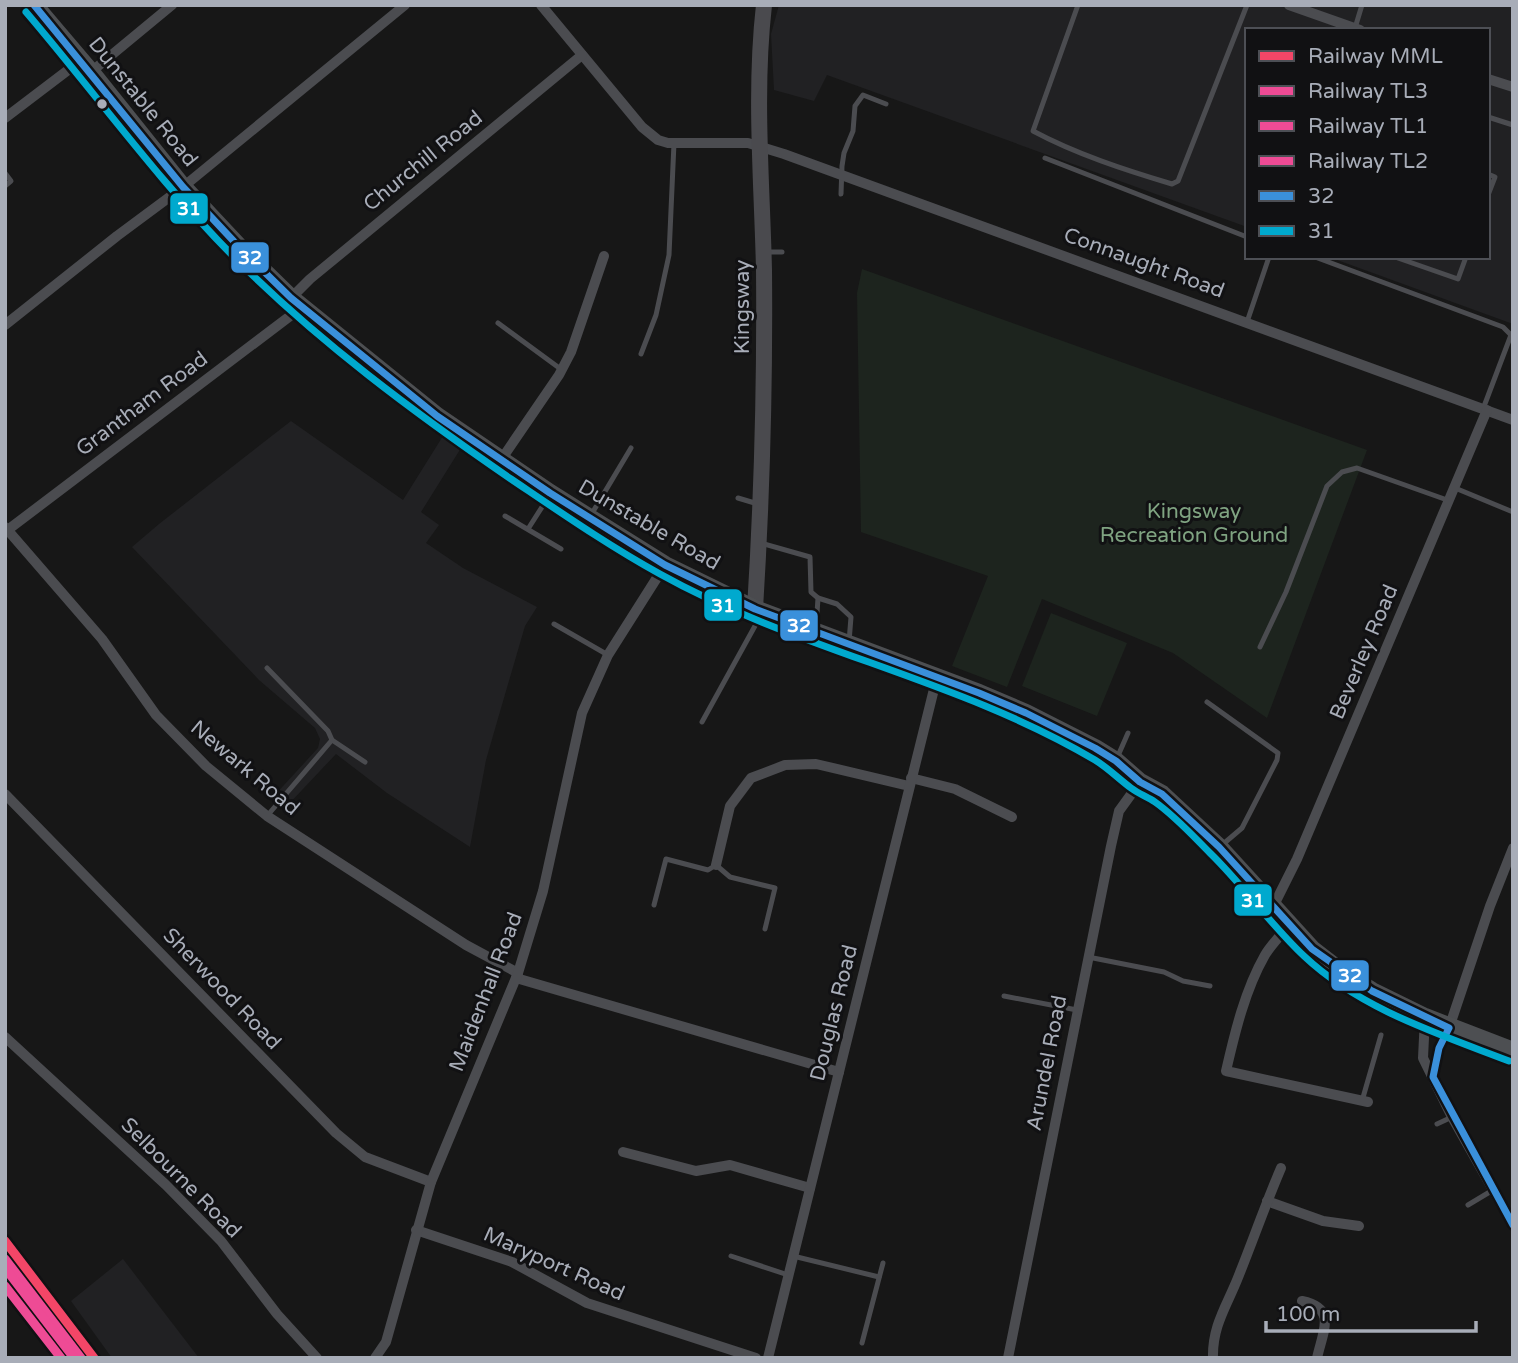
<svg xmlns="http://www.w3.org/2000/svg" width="1518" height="1363" font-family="'Varela Round',sans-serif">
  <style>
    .built { fill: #212123 }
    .green { fill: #1d241e }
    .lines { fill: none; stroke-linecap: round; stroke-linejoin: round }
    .lane { stroke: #4b4c50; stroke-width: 5 }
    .street { stroke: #4b4c50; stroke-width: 10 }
    .secondary { stroke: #4a4a4e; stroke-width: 16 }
    .primary { stroke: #4d4f52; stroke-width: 18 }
    .bus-1-casing { stroke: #111113; stroke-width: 12 }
    .bus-2-casing { stroke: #111113; stroke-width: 12 }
    .bus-1 { stroke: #3a90db; stroke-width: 7 }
    .bus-2 { stroke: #00a9ce; stroke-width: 7 }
    .rail-1-casing { stroke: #111113; stroke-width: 14 }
    .rail-2-casing { stroke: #111113; stroke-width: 14 }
    .rail-3-casing { stroke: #111113; stroke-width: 14 }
    .rail-4-casing { stroke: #111113; stroke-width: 14 }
    .rail-1 { stroke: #f34667; stroke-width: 9 }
    .rail-2 { stroke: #ee4b95; stroke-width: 9 }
    .rail-3 { stroke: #ee4b95; stroke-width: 9 }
    .rail-4 { stroke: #ee4b95; stroke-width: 9 }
    .bus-dot { fill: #a8adb8; stroke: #111113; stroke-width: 2.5 }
    .labels { text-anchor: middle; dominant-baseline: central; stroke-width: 6; stroke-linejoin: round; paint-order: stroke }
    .street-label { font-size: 21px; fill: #a8adb8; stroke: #111113 }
    .park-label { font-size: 21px; fill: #7fa381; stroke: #111113 }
    .line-badge { stroke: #111113; stroke-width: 2.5 }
    .badge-label { font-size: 19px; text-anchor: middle; font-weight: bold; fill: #fff }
  </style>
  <rect width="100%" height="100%" fill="#171717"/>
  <!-- built -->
  <g class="built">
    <path d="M779 5H1513V324L1329 257H1488V30H1247V227L827 75 814 101 774 90 771 34Z"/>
    <path d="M291 421 403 500 443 436 461 448 421 512 439 525 426 543 463 568 537 607 525 626 499 715 486 760 470 847 387 793 336 754 286 807 273 797 318 748 320 739 315 728 259 680 132 547 159 524Z"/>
    <path d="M123 1259 199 1358H112L71 1301Z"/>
  </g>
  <!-- green -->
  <g class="green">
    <path d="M862 269 1367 450 1267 718 1173 653 1042 599 1007 687 952 666 988 576 861 532 857 293Z"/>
    <path d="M1051 613 1127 643 1097 716 1022 686Z"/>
  </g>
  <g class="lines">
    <!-- lane -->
    <g class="lane">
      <path d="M1078 5 1033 131C1076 154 1125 170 1172 184L1178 181 1247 5"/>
      <path d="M1355 28 1362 5"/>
      <path d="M1488 117 1513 125"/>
      <path d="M1045 158 1247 237"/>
      <path d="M5 173 11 181 5 186"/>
      <path d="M1488 174 1495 177 1488 195"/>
      <path d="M841 194 842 166 844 153 853 131 855 106 863 95 886 104"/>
      <path d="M764 252H782"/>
      <path d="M1315 257 1503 327 1511 335 1483 409"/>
      <path d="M1395 257 1458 279 1466 257"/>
      <path d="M1247 322 1269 257"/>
      <path d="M498 323 562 370"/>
      <path d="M641 354 656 315 669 255 674 143"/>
      <path d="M1455 488 1513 512"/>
      <path d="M738 498 758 504"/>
      <path d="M591 515 631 448"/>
      <path d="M505 516 561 549"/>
      <path d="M528 529 549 496"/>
      <path d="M761 543 810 557 811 592 818 598 816 629"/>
      <path d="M818 598 837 604 851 617 849 642"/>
      <path d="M554 624 608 655"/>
      <path d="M1260 647 1286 592 1327 486 1342 472 1357 468 1450 501"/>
      <path d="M1207 702 1278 753 1277 760 1242 828 1222 845"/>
      <path d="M702 722 761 615"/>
      <path d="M332 740 365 762"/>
      <path d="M1117 758 1128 733"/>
      <path d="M267 816 332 740 328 731 267 668"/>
      <path d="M654 905 666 859 708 870 716 865 730 877 775 888 765 929"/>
      <path d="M1088 957 1164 972 1183 981 1210 986"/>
      <path d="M1004 996 1077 1010"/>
      <path d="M1362 1101 1381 1035"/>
      <path d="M1437 1124 1452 1117"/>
      <path d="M1468 1205 1493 1190"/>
      <path d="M731 1256 788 1275"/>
      <path d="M793 1256 879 1277"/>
      <path d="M862 1343 883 1263"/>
    </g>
    <!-- street -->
    <g class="street">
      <path d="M541 5 642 127 658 140 668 143H748L784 154 1513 420"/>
      <path d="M1289 5 1360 30"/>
      <path d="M91 72 172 5"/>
      <path d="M1488 79 1513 87"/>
      <path d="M5 118 80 61"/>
      <path d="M291 298 310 279 582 55"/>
      <path d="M5 325 117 236 183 187 405 5"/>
      <path d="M501 460 559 375 571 352 604 256"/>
      <path d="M5 527 102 639 156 715 206 766 267 816 466 945 518 973"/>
      <path d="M5 532 302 307"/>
      <path d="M911 778 955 789 1012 817"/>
      <path d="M5 794 336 1133 365 1157 431 1182"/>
      <path d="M716 865 730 806 751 778 785 765 816 764 909 786"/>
      <path d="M1273 907 1297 859 1487 410"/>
      <path d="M1289 925C1281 935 1271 945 1265 955 1245 990 1235 1032 1226 1071L1368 1102"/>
      <path d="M516 978 839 1072"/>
      <path d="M1425 1017 1423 1058 1452 1117 1513 1225"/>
      <path d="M5 1037 166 1185 221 1241 277 1314 317 1358"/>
      <path d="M1433 1077 1439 1048 1449 1028 1490 906 1513 848"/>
      <path d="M623 1152 696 1171 730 1165 810 1188"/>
      <path d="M1267 1201 1323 1221 1359 1226"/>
      <path d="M416 1230 512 1262 587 1303 756 1358"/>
      <path d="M1302 1301C1337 1308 1323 1331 1317 1358"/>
      <path d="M375 1358 386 1342 431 1182 518 973 543 891 582 713 608 655 665 565"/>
      <path d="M768 1358 937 677"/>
      <path d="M1008 1358 1111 846 1119 811 1140 782"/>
      <path d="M1213 1358C1212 1325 1228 1304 1239 1275 1253 1240 1266 1203 1281 1168"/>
    </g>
    <!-- secondary -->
    <path class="secondary" d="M755 609C762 496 765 383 764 270 762 182 754 93 764 5"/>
    <!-- primary -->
    <path class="primary" d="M34 5 91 72 183 187 241 249 291 298 437 416 550 493 665 565 755 609 979 693 1026 713 1095 748 1116 761 1140 782 1162 794 1219 847 1312 949 1343 973 1372 991 1425 1017 1513 1051"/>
    <defs>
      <path id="bus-1" d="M34 5 183 187 241 249 291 298 437 416 550 493 665 565 755 609 979 693 1026 713 1095 748 1116 761 1140 782 1162 794 1219 847 1312 949 1372 991 1449 1028 1439 1048 1433 1077 1513 1225"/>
      <path id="bus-2" d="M26 12C96 94 160 183 236 259 319 342 415 413 511 479 560 512 609 546 660 574 798 651 959 679 1095 760 1108 768 1119 779 1131 788 1139 794 1148 797 1155 802 1175 816 1193 836 1210 853 1243 885 1270 924 1304 956 1360 1009 1439 1034 1509 1061"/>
    </defs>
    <!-- bus-1 casing -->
    <use href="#bus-1" class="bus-1-casing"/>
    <!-- bus-2 casing -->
    <use href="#bus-2" class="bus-2-casing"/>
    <!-- bus-1 -->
    <use href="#bus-1" class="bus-1"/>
    <!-- bus-2 -->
    <use href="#bus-2" class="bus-2"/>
    <defs>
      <path id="rail-1" d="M5 1241 94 1358"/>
      <path id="rail-2" d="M5 1259 81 1358"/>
      <path id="rail-3" d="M5 1268 74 1358"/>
      <path id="rail-4" d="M5 1286 61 1358"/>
    </defs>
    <!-- rail-1 casing -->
    <use href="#rail-1" class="rail-1-casing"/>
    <!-- rail-2 casing -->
    <use href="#rail-2" class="rail-2-casing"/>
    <!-- rail-3 casing -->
    <use href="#rail-3" class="rail-3-casing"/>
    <!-- rail-4 casing -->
    <use href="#rail-4" class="rail-4-casing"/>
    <!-- rail-1 -->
    <use href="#rail-1" class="rail-1"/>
    <!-- rail-2 -->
    <use href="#rail-2" class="rail-2"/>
    <!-- rail-3 -->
    <use href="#rail-3" class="rail-3"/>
    <!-- rail-4 -->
    <use href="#rail-4" class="rail-4"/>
  </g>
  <!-- markers -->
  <circle class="bus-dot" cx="102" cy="104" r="6"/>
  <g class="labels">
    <!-- street labels -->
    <g class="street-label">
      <text transform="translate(143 102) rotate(51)">Dunstable Road</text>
      <text transform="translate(423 161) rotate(-39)">Churchill Road</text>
      <text transform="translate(1144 263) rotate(20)">Connaught Road</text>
      <text transform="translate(742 307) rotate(-90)">Kingsway</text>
      <text transform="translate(142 404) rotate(-37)">Grantham Road</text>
      <text transform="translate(649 525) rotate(30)">Dunstable Road</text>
      <text transform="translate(1364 652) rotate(-67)">Beverley Road</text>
      <text transform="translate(245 768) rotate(40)">Newark Road</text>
      <text transform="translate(222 989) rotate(46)">Sherwood Road</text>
      <text transform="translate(486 992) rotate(-69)">Maidenhall Road</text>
      <text transform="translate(834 1013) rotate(-76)">Douglas Road</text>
      <text transform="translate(1047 1063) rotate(-79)">Arundel Road</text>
      <text transform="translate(181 1178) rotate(45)">Selbourne Road</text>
      <text transform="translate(554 1264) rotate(24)">Maryport Road</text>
    </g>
    <!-- park labels -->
    <g class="park-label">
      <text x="1194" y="511">Kingsway<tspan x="1194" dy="24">Recreation Ground</tspan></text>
    </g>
  </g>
  <g class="line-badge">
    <rect x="169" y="192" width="40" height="33" rx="7" fill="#00a9ce"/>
    <rect x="230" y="241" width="40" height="33" rx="7" fill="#3a90db"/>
    <rect x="703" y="588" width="40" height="34" rx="7" fill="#00a9ce"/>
    <rect x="779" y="609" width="40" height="33" rx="7" fill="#3a90db"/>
    <rect x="1233" y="883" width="40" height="34" rx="7" fill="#00a9ce"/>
    <rect x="1330" y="959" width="40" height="33" rx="7" fill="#3a90db"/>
  </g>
  <g class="badge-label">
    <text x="189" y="215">31</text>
    <text x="250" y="264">32</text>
    <text x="723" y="612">31</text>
    <text x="799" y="632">32</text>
    <text x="1253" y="907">31</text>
    <text x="1350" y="982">32</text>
  </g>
  <!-- border -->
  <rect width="1518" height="1363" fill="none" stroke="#a8adb8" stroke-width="14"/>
  <!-- legend -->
  <rect x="1245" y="28" width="245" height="231" fill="#111113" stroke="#4d4f55" stroke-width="2"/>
  <rect x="1259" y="51" width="35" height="10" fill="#f34667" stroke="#4d4f55" stroke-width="2"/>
  <text x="1308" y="63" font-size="21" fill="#a8adb8">Railway MML</text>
  <rect x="1259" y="86" width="35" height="10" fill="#ee4b95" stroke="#4d4f55" stroke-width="2"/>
  <text x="1308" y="98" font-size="21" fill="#a8adb8">Railway TL3</text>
  <rect x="1259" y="121" width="35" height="10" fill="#ee4b95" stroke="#4d4f55" stroke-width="2"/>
  <text x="1308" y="133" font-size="21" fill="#a8adb8">Railway TL1</text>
  <rect x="1259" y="156" width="35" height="10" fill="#ee4b95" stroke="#4d4f55" stroke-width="2"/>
  <text x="1308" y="168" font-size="21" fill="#a8adb8">Railway TL2</text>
  <rect x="1259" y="191" width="35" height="10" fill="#3a90db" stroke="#4d4f55" stroke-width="2"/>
  <text x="1308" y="203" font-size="21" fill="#a8adb8">32</text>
  <rect x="1259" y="226" width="35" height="10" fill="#00a9ce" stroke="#4d4f55" stroke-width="2"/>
  <text x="1308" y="238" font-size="21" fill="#a8adb8">31</text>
  <!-- scale -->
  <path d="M1266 1321v10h210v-10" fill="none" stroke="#a8adb8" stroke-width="3.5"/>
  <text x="1276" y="1321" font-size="21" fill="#a8adb8" stroke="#111113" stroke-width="5" paint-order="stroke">100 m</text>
</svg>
